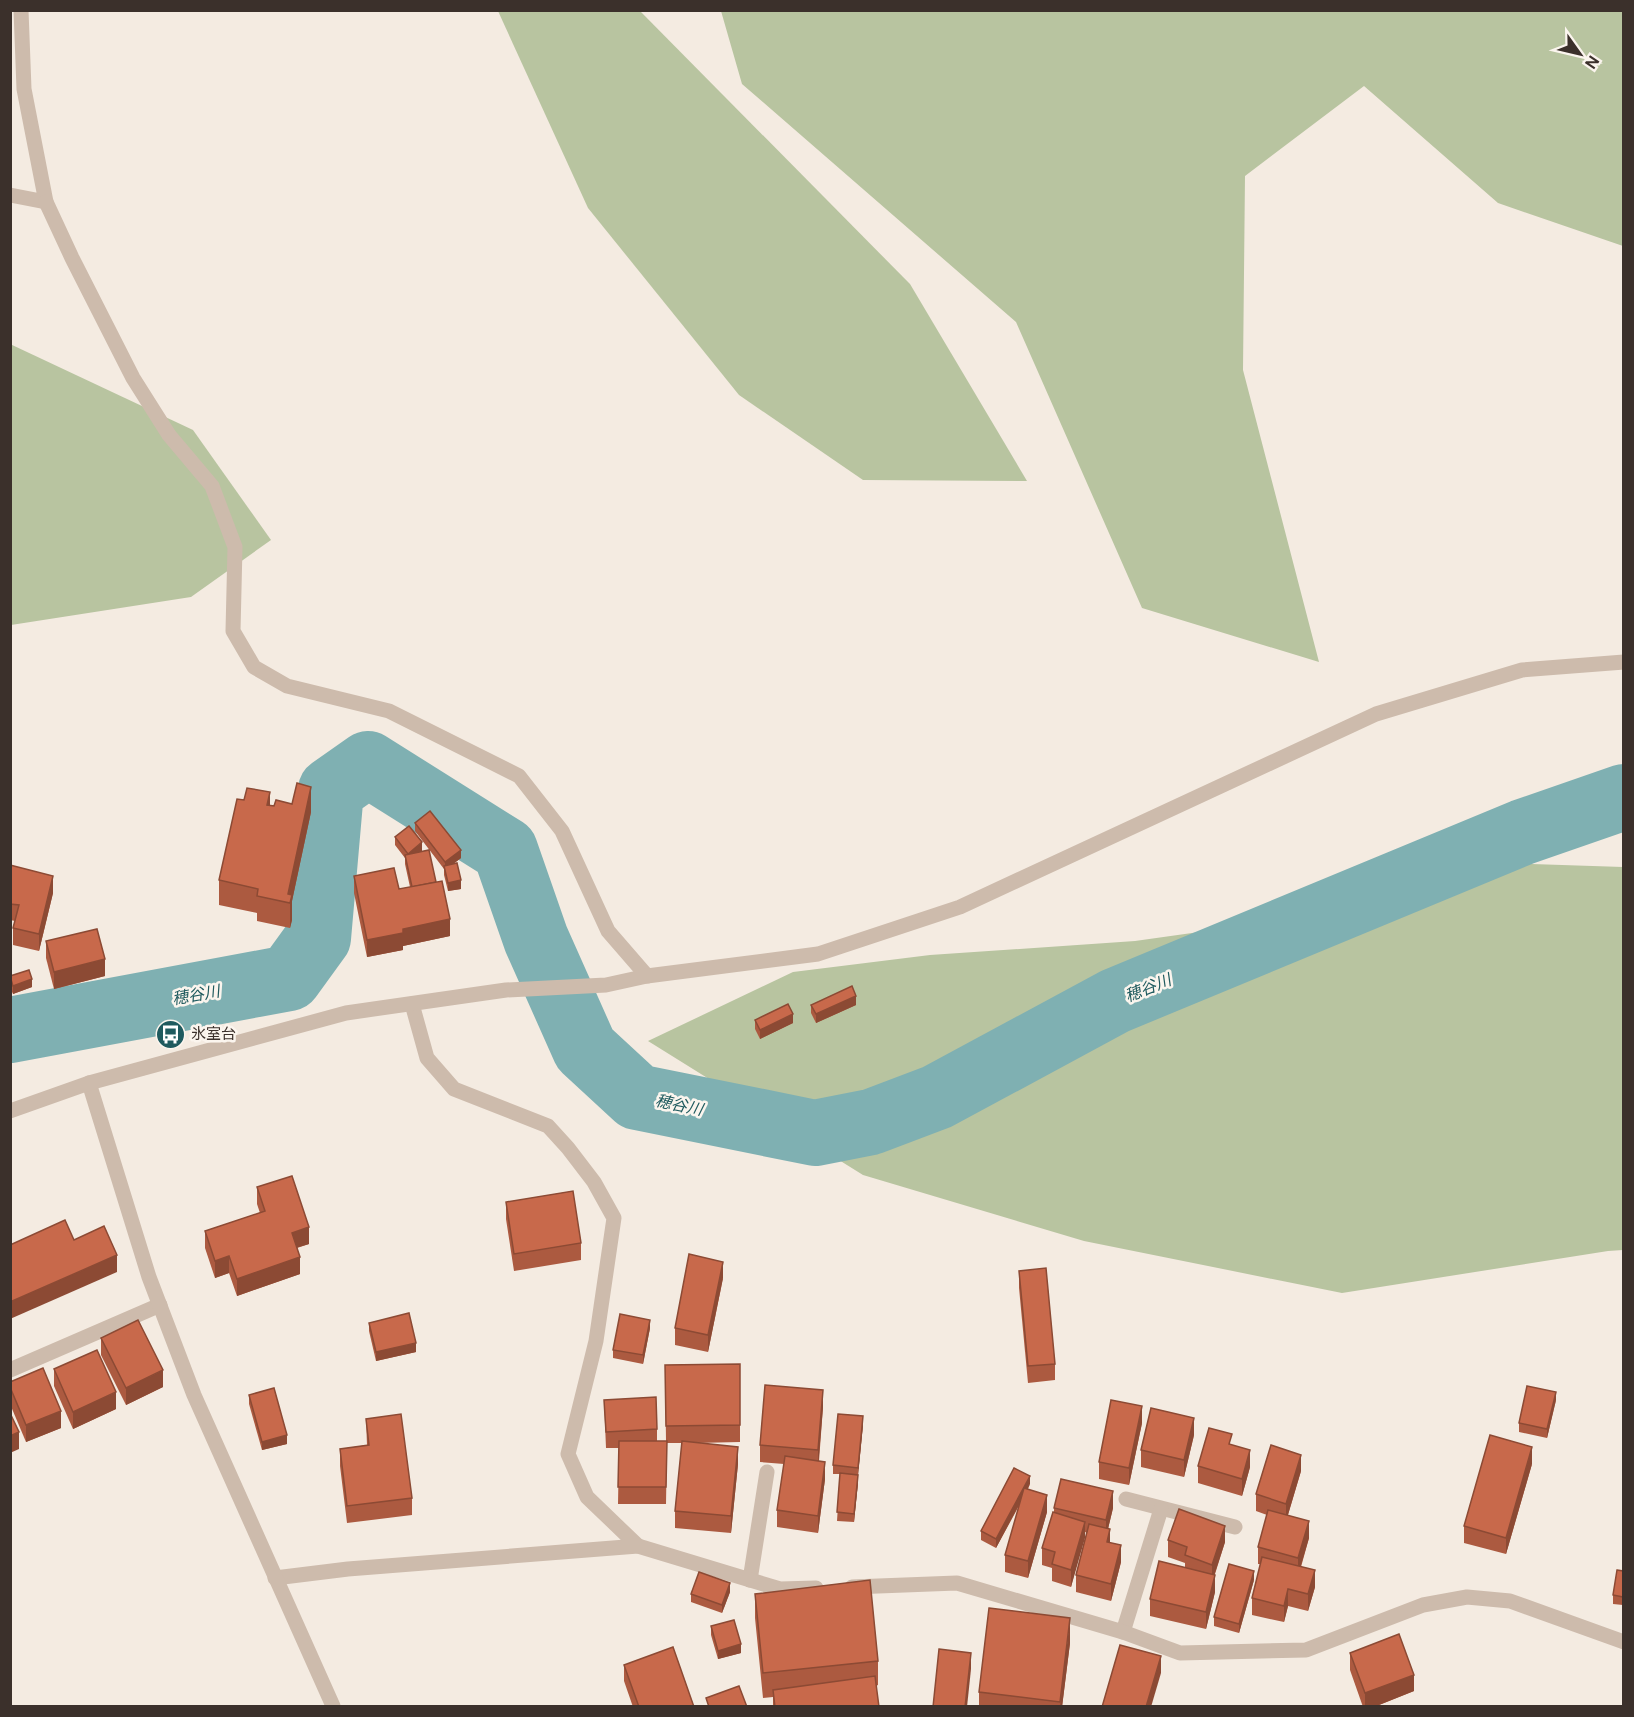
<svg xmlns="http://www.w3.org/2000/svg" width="1634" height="1717" font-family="'DM Sans','Noto Sans JP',sans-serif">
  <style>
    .green { fill: #b8c4a0 }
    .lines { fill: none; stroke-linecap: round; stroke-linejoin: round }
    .river { stroke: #7fb0b2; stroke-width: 66 }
    .service { stroke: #cdbbac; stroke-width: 15 }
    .minor { stroke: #cdbbac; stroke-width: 15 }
    .tertiary { stroke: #cdbbac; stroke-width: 15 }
    .wall { fill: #ac5a40 }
    .shaded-wall { fill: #8c4a34 }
    .building { fill: #c8694b; stroke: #8c4a34; stroke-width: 1.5 }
    .labels { text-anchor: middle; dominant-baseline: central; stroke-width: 5; stroke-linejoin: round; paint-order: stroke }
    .poi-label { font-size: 15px; fill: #3b302b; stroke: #fbf5ee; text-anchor: start }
    .water-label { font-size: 16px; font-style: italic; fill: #1f5a5e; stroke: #fbf5ee }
  </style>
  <rect width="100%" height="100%" fill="#f4ebe1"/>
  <!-- green -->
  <g class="green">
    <path d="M498 11H640L910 284 1027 481 863 480 739 395 588 208Z"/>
    <path d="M721 11H1623V246L1498 203 1364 86 1245 176 1243 370 1319 662 1142 608 1016 322 742 84Z"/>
    <path d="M10 344 193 430 271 540 191 597 11 625Z"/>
    <path d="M1469 862 1623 867V1250L1608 1251 1342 1293 1084 1241 863 1175 648 1041 793 972 930 955 1135 941 1321 915Z"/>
  </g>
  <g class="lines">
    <!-- river -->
    <path class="river" d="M10 1030 289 978 318 938 331 790 368 764 505 850 536 939 585 1049 637 1097 815 1133 871 1122 937 1097 1115 1001 1523 832 1624 797"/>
    <!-- service -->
    <g class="service">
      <path d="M412 1004 427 1058 454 1089 548 1126 568 1148 594 1182 614 1218 596 1341 568 1454 587 1497 638 1546"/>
      <path d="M10 1370 160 1305"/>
      <path d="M1126 1499 1235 1527"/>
      <path d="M750 1580 767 1472"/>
      <path d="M1123 1632 1161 1509"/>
    </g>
    <!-- minor -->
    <g class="minor">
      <path d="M10 195 46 202 24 89 21 10"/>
      <path d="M275 1578 348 1569 638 1546 780 1589 816 1588"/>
      <path d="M852 1587 957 1583 1123 1632 1180 1653 1306 1650 1423 1605 1467 1597 1510 1601 1624 1642"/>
    </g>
    <!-- tertiary -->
    <g class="tertiary">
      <path d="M46 202 72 258 133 378 169 435 212 486 235 547 233 631 254 667 287 686 389 711 519 776 562 831 608 931 647 976"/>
      <path d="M89 1083 149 1277 194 1395 333 1706"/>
      <path d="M10 1111 89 1083 346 1013 506 990 606 985 647 976 818 954 960 907 1376 714 1522 670 1624 662"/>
    </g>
  </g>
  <!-- wall -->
  <g class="wall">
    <path d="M270 805 311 812 292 901V920L290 928 257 921V913L219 905V880Z"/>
    <path d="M415 823 461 858 453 864 461 889 448 891 444 875V869L415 831Z"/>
    <path d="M395 837 422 851 421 852 436 882 450 936 403 946V950L367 957 354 893V876L399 889 410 887 405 864V858L395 845Z"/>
    <path d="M10 865 53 893 39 951 13 945V928L15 921 10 920Z"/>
    <path d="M46 941 105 976 54 989 46 958Z"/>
    <path d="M10 976 32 987 13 994 10 988Z"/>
    <path d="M811 1005H856L816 1023 811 1013Z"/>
    <path d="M755 1020 793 1023 760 1039 755 1029Z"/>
    <path d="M257 1187 309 1244 297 1248 300 1274 237 1296 229 1273 215 1278 205 1248V1231L260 1213 257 1204Z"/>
    <path d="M506 1202 581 1243V1260L514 1271 506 1219Z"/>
    <path d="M1019 1271 1055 1364V1380L1028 1383 1019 1288Z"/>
    <path d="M723 1278 708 1352 675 1345V1328Z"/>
    <path d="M369 1323 416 1352 376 1361 369 1331Z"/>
    <path d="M650 1328 643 1364 613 1358V1350Z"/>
    <path d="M101 1338 163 1387 126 1405 101 1355Z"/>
    <path d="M740 1364V1442L696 1443 738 1464 731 1533 675 1528V1511L682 1443H667L666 1504H618L619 1448H606L604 1400 657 1429V1441H666L665 1365Z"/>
    <path d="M54 1369 116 1409 73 1429 54 1386Z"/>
    <path d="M10 1387 61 1428 26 1442 10 1404Z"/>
    <path d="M249 1395 287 1444 262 1450 249 1404Z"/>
    <path d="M1556 1400 1547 1438 1519 1432V1423Z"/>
    <path d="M823 1407 819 1461 825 1479 818 1533 777 1527V1510L784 1464 760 1462V1445Z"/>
    <path d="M366 1419 412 1498V1515L347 1523 340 1466V1449L367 1445Z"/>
    <path d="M1142 1423 1129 1485 1099 1479V1462Z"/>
    <path d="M863 1425 858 1474V1483L854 1522 837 1521 840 1474H833V1465Z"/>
    <path d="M1194 1435 1184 1477 1141 1467V1450Z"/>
    <path d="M1532 1464 1506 1554 1464 1543V1526Z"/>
    <path d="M1198 1466 1250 1467 1242 1496 1198 1483Z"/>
    <path d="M1301 1471 1288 1515 1309 1538 1301 1567 1315 1587 1308 1611 1288 1606 1284 1622 1252 1615V1598L1261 1564H1258V1547L1267 1515 1256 1511V1494Z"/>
    <path d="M1030 1484 1028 1489 1047 1512 1028 1578 1005 1572V1555L1020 1504 996 1548 981 1540V1531Z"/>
    <path d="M1054 1508H1113L1108 1529 1110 1542 1121 1562 1111 1601 1076 1592V1575L1087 1533 1085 1532 1071 1587 1052 1581V1568L1042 1565V1548L1054 1512Z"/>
    <path d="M1168 1540 1225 1542 1215 1574V1592L1206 1629 1150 1616V1599L1185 1567V1563L1168 1557Z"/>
    <path d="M1623 1571V1605L1613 1604V1595Z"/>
    <path d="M1254 1580 1239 1633 1214 1626V1617Z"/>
    <path d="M730 1592 722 1613 691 1602V1594Z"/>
    <path d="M755 1594 878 1661V1685L876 1686 879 1707H773V1697L763 1698 755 1618Z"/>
    <path d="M711 1626 741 1653 718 1659 711 1635Z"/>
    <path d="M1070 1643 1062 1707H979V1692Z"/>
    <path d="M1350 1653 1414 1691 1374 1707H1363L1350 1670Z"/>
    <path d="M624 1665 694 1707H633L624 1681Z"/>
  </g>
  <!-- shaded-wall -->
  <g class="shaded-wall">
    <path d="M311 787V812L292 901V920L290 928V903L288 894Z"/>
    <path d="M270 792V817L267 805Z"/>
    <path d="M422 842V851L408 862V854Z"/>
    <path d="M461 850V858L445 870V862Z"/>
    <path d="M53 876V893L39 951V934Z"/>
    <path d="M461 880V889L448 891V883Z"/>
    <path d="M450 919V936L403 946V950L367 957V940L403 929Z"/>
    <path d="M105 959V976L54 989V972Z"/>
    <path d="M32 979V987L13 994V986Z"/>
    <path d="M856 996V1005L816 1023V1014Z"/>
    <path d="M793 1014V1023L760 1039V1030Z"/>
    <path d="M309 1227V1244L292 1249V1233Z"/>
    <path d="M117 1255V1272L10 1319V1302Z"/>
    <path d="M229 1256V1273L215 1278V1261Z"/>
    <path d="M300 1257V1274L237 1296V1279Z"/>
    <path d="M723 1262V1278L708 1352V1335Z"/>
    <path d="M650 1320V1328L643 1364V1355Z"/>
    <path d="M416 1343V1352L376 1361V1352Z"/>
    <path d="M163 1370V1387L126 1405V1388Z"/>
    <path d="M823 1390V1407L818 1467V1450Z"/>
    <path d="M116 1392V1409L73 1429V1412Z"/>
    <path d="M1556 1392V1400L1547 1438V1429Z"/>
    <path d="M1142 1406V1423L1129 1485V1468Z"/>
    <path d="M61 1411V1428L26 1442V1425Z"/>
    <path d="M863 1416V1425L858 1476V1468Z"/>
    <path d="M1194 1418V1435L1184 1477V1460Z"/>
    <path d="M19 1432V1449L10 1453V1436Z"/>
    <path d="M287 1435V1444L262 1450V1442Z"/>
    <path d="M738 1447V1464L731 1533V1516Z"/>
    <path d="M1532 1447V1464L1506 1554V1538Z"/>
    <path d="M1250 1450V1467L1242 1496V1479Z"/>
    <path d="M1301 1455V1471L1286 1521V1504Z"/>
    <path d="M825 1462V1479L818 1533V1516Z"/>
    <path d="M858 1475V1483L854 1522V1514Z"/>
    <path d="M1030 1476V1484L996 1548V1539Z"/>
    <path d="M1113 1491V1508L1106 1537V1520Z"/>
    <path d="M1047 1495V1512L1028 1578V1561Z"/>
    <path d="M1309 1521V1538L1298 1575V1558Z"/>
    <path d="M1085 1522V1538L1071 1587V1570Z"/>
    <path d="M1225 1526V1542L1212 1582V1565Z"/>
    <path d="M1110 1529V1546L1107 1542Z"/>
    <path d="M1121 1545V1562L1111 1601V1584Z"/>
    <path d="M1315 1570V1587L1308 1611V1594Z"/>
    <path d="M1254 1571V1580L1239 1633V1624Z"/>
    <path d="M1215 1575V1592L1206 1629V1612Z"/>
    <path d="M730 1583V1592L722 1613V1605Z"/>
    <path d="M1288 1589V1606L1284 1622V1606Z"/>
    <path d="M1070 1618V1643L1062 1707H1060Z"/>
    <path d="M741 1644V1653L718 1659V1651Z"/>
    <path d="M971 1653V1669L967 1707H965Z"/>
    <path d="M1161 1656V1673L1151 1707H1146Z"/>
    <path d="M1414 1675V1691L1374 1707H1365V1693Z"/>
  </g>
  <!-- building -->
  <g class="building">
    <path d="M297 783 311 787 288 894 292 895 290 903 257 896 258 889 219 880 237 799 244 800 247 788 270 792 267 805 274 806 276 800 292 804Z"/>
    <path d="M430 811 461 850 445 862 415 823Z"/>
    <path d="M409 826 422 842 408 854 395 837Z"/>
    <path d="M429 850 436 882 412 887 405 855Z"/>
    <path d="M457 863 461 880 448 883 444 866Z"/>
    <path d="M10 865 53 876 39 934 13 928 19 905 10 904Z"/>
    <path d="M394 868 399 889 442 881 450 919 403 929V933L367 940 354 876Z"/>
    <path d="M97 929 105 959 54 972 46 941Z"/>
    <path d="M29 970 32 979 13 986 10 976Z"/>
    <path d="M852 986 856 996 816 1014 811 1005Z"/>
    <path d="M788 1004 793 1014 760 1030 755 1020Z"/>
    <path d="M292 1176 309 1227 292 1233 300 1257 237 1279 229 1256 215 1261 205 1231 265 1211 257 1187Z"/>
    <path d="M573 1191 581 1243 514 1254 506 1202Z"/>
    <path d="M65 1220 74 1240 104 1226 117 1255 10 1302V1245Z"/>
    <path d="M689 1254 723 1262 708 1335 675 1328Z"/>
    <path d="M1046 1268 1055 1364 1028 1366 1019 1271Z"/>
    <path d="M409 1313 416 1343 376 1352 369 1323Z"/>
    <path d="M620 1314 650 1320 643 1355 613 1350Z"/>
    <path d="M138 1320 163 1370 126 1388 101 1338Z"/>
    <path d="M97 1350 116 1392 73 1412 54 1369Z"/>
    <path d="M740 1364V1425L666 1426 665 1365Z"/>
    <path d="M43 1368 61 1411 26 1425 10 1387V1382Z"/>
    <path d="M765 1385 823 1390 818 1450 760 1445Z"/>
    <path d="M1527 1386 1556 1392 1547 1429 1519 1423Z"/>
    <path d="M274 1388 287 1435 262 1442 249 1395Z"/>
    <path d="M656 1397 657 1429 606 1432 604 1400Z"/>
    <path d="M1111 1400 1142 1406 1129 1468 1099 1462Z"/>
    <path d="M1151 1408 1194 1418 1184 1460 1141 1450Z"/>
    <path d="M10 1413 19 1432 10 1436Z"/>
    <path d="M401 1414 412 1498 347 1506 340 1449 369 1445 366 1419Z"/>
    <path d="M838 1414 863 1416 858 1468 833 1465Z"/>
    <path d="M1209 1428 1232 1434 1229 1444 1250 1450 1242 1479 1198 1466Z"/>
    <path d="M1490 1435 1532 1447 1506 1538 1464 1526Z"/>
    <path d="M619 1441H667L666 1487H618Z"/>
    <path d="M682 1441 738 1447 731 1516 675 1511Z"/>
    <path d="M1271 1445 1301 1455 1286 1504 1256 1494Z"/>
    <path d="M785 1456 825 1462 818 1516 777 1510Z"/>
    <path d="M1014 1468 1030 1476 996 1539 981 1531Z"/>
    <path d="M840 1473 858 1475 854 1514 837 1512Z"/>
    <path d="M1061 1479 1113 1491 1106 1520 1054 1508Z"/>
    <path d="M1024 1488 1047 1495 1028 1561 1005 1555Z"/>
    <path d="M1179 1509 1225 1526 1212 1565 1185 1555 1187 1547 1168 1540Z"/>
    <path d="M1268 1510 1309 1521 1298 1558 1258 1547Z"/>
    <path d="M1053 1512 1085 1522 1071 1570 1052 1564 1055 1552 1042 1548Z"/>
    <path d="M1089 1524 1110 1529 1107 1542 1121 1545 1111 1584 1076 1575Z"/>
    <path d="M1262 1557 1315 1570 1308 1594 1288 1589 1284 1606 1252 1598Z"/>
    <path d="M1159 1561 1215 1575 1206 1612 1150 1599Z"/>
    <path d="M1229 1564 1254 1571 1239 1624 1214 1617Z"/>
    <path d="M1617 1570 1623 1571V1597L1613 1595Z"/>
    <path d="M699 1572 730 1583 722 1605 691 1594Z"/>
    <path d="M870 1580 878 1661 763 1673 755 1594Z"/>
    <path d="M989 1608 1070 1618 1060 1702 979 1692Z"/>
    <path d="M734 1620 741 1644 718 1651 711 1626Z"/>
    <path d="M1399 1634 1414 1675 1365 1693 1350 1653Z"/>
    <path d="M1120 1645 1161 1656 1146 1707H1102Z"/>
    <path d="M673 1647 694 1707H639L624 1665Z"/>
    <path d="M939 1649 971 1653 965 1707H933Z"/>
    <path d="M875 1676 879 1707H775L773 1690Z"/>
    <path d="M739 1686 747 1707H709L706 1698Z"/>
  </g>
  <!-- icons -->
  <defs>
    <symbol id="bus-disc" viewBox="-11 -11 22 22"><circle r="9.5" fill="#1f5a5e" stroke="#fbf5ee"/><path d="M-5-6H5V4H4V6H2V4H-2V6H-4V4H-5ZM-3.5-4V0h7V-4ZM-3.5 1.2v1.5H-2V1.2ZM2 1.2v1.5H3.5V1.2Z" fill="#fff"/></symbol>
  </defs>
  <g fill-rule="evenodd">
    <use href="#bus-disc" x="154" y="1018" width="33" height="33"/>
  </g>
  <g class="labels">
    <!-- poi labels -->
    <g class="poi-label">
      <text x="191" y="1034">氷室台</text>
    </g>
    <!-- water labels -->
    <g class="water-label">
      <text transform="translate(1148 988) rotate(-22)">穂谷川</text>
      <text transform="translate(196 995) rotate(-10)">穂谷川</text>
      <text transform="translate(679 1105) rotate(12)">穂谷川</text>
    </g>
  </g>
  <!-- border -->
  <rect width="1634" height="1717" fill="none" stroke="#3b302b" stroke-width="24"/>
  <!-- north arrow -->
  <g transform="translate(1580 54) rotate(124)" stroke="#fbf5ee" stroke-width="4.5" paint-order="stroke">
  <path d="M0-4.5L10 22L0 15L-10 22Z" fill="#3b302b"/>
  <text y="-9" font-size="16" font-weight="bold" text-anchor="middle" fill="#3b302b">N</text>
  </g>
</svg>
